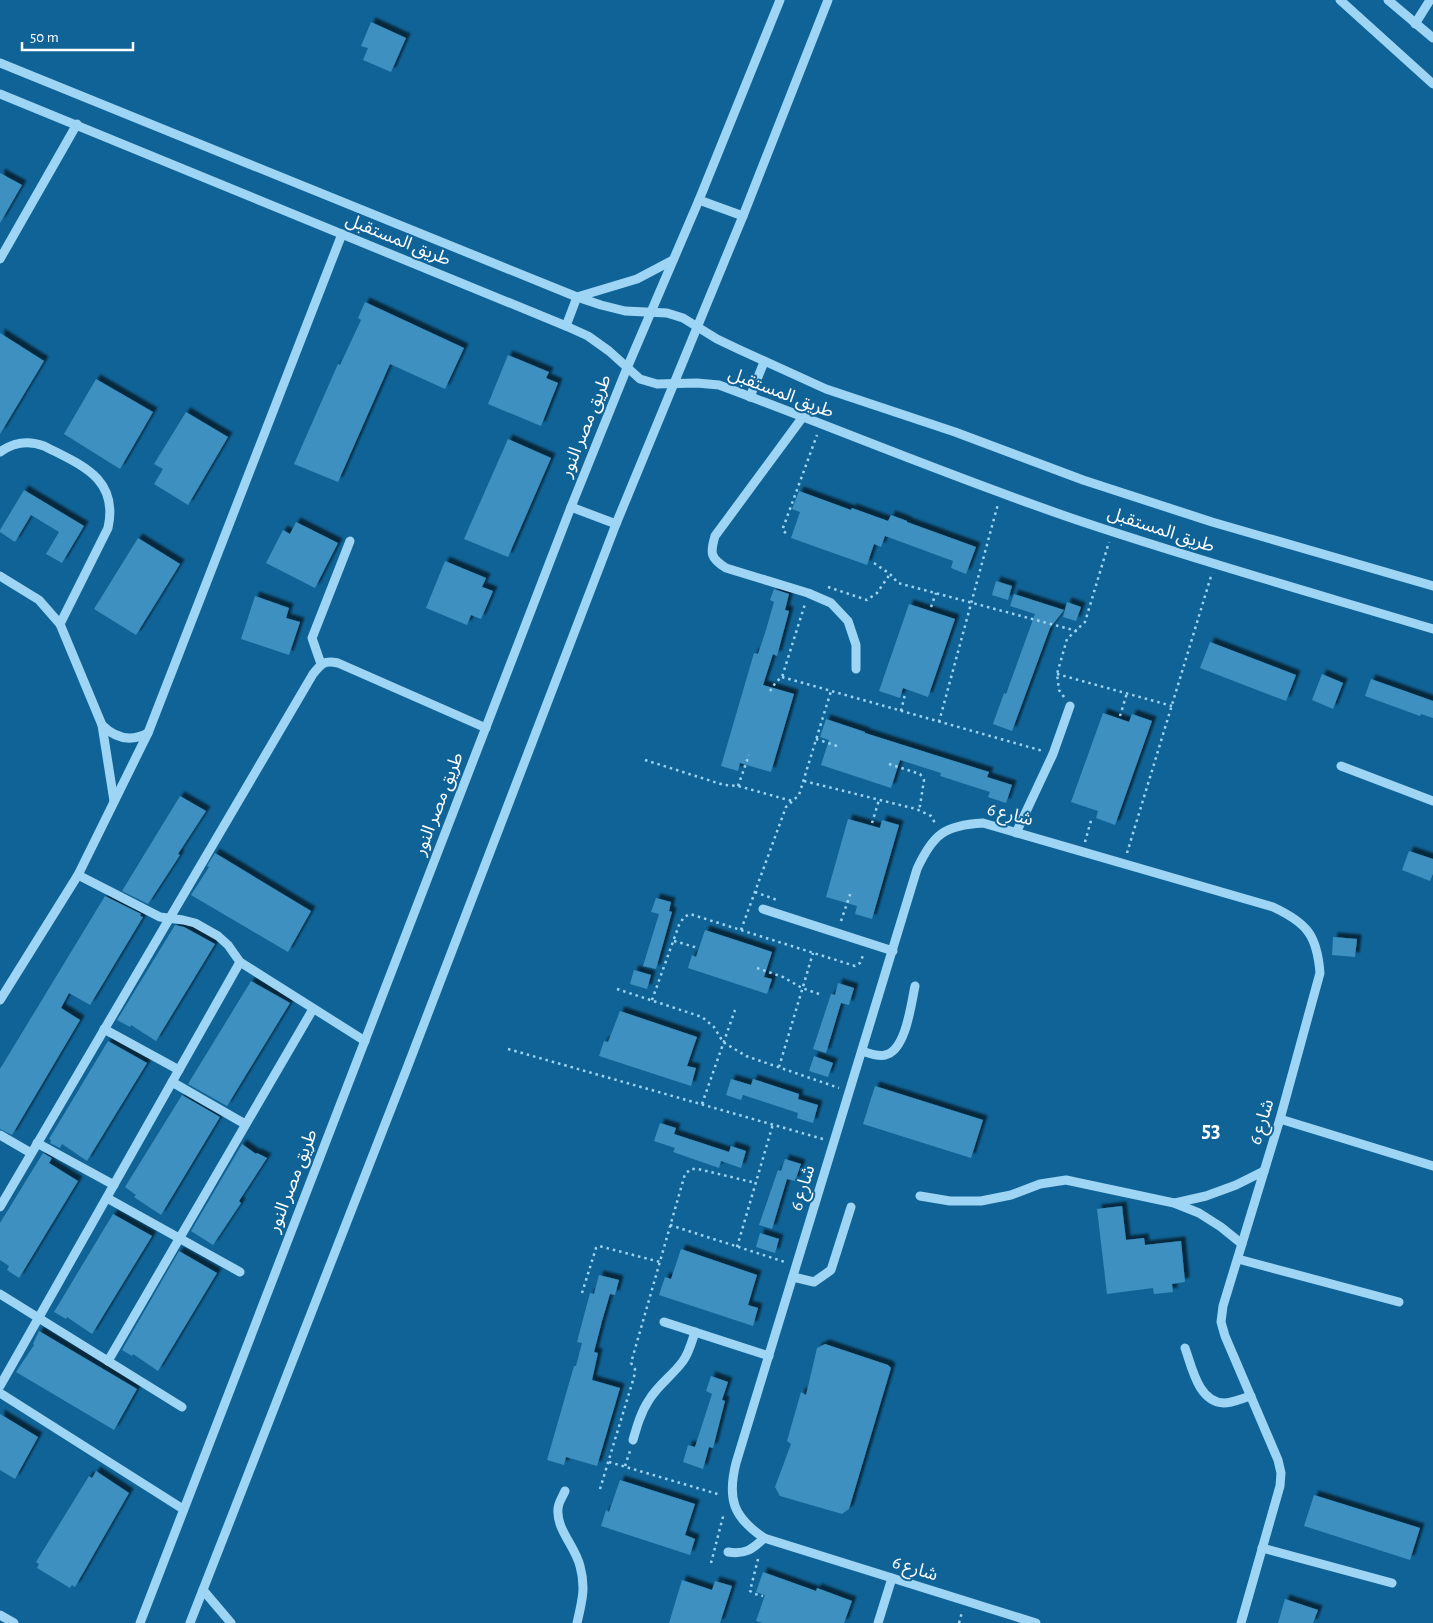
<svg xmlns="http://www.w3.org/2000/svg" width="1433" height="1623" font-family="'Alegreya Sans','Noto Sans Arabic',sans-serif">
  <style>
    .building { fill: #3d90bf; filter: url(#shadow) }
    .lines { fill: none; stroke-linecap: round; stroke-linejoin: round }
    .path { stroke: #9ed5f4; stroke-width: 2.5; stroke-dasharray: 2.5 4; stroke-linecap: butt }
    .minor { stroke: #9ed5f4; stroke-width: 9 }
    .labels { text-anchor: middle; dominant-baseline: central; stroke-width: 4; stroke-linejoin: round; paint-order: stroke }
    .street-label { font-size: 18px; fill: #fff; stroke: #106396 }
    .district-label { font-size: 22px; font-weight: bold; fill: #fff; stroke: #106396 }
  </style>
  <defs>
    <filter id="shadow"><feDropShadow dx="4.5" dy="-4.5" stdDeviation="1" flood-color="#0009"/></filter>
  </defs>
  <rect width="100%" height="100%" fill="#106396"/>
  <!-- building -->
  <g class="building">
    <path d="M371 22 406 38 391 72 363 60 368 48 361 46Z"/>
    <path d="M0 173 22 185 0 223Z"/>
    <path d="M365 302 464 348 445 389 390 364 338 482 294 464 338 364 340 365 361 320 358 318Z"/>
    <path d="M0 333 44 361 0 434Z"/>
    <path d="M508 355 549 372 546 378 558 383 541 426 488 404Z"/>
    <path d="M96 379 153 412 120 469 64 434Z"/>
    <path d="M186 412 228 437 188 505 154 484 163 469 154 464Z"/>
    <path d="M508 439 551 458 508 557 464 539Z"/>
    <path d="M24 490 84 526 62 563 46 554 59 532 31 515 15 542 0 532V530Z"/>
    <path d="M799 491 851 510 852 508 888 521 891 515 907 521V522L976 547 966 574 951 568 953 561 885 536 881 547 874 544 867 565 791 538 800 512 792 509Z"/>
    <path d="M296 522 338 543 315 588 266 563 283 530 290 534Z"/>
    <path d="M138 538 180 564 136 635 94 609Z"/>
    <path d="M445 561 486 578 482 587 493 591 481 619 471 615 467 625 426 608Z"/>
    <path d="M996 581 1012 586 1008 600 992 595Z"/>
    <path d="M774 589 789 594 785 610 789 611 777 656 773 654 763 685 794 694 771 772 740 763 738 771 721 766 754 653 758 654 766 630 774 602 770 600Z"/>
    <path d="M1014 594 1064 610 1050 628 1012 731 993 724 1004 693 1006 694 1035 614 1010 606Z"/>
    <path d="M255 596 289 608 286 618 300 622 289 655 241 639Z"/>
    <path d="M1067 602 1081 607 1076 621 1063 617Z"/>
    <path d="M909 604 955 619 928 697 903 688 900 698 879 691Z"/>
    <path d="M1210 642 1296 675 1286 701 1200 668Z"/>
    <path d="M1322 674 1343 683 1333 709 1312 700Z"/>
    <path d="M1371 679 1433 701V718L1421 714 1420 716 1365 696Z"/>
    <path d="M1103 713 1129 722 1132 714 1152 721 1115 825 1096 818 1098 811 1071 802Z"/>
    <path d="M826 719 865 732V733L989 772 987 777 1012 785 1006 803 988 797 990 792 940 776 941 773 900 760 891 788 821 765 829 740 820 737Z"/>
    <path d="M180 796 206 811 178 854 180 855 148 904 122 891Z"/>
    <path d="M848 819 880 828 882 820 899 825 872 919 855 914 857 906 826 897Z"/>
    <path d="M1409 851 1433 859V874L1430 881 1402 870Z"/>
    <path d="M215 853 311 911 288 952 191 895 209 867 207 866Z"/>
    <path d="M105 896 141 914 140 916 143 917 90 1005 69 993 61 1008 80 1020 12 1135 0 1129V1069Z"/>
    <path d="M656 898 671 902 669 911 672 912 656 969 643 966 659 914 651 912Z"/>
    <path d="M175 925 184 927 215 944 156 1041 131 1025 130 1027 117 1020Z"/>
    <path d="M705 930 772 952 764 977 772 979 767 994 688 968 692 955 696 957Z"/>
    <path d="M1333 937 1357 939 1355 957 1332 955Z"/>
    <path d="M634 970 651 975 647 989 630 984Z"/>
    <path d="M251 981 290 1003 227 1106 188 1084Z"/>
    <path d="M838 983 854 988 849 1005 841 1003 826 1053 813 1049 831 994 835 995Z"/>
    <path d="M620 1011 697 1037 687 1066 696 1068 691 1086 599 1056 604 1041 608 1042Z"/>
    <path d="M108 1041 147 1063 87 1161 62 1144 60 1148 50 1143 51 1140 49 1139Z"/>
    <path d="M814 1056 833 1063 828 1077 809 1071Z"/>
    <path d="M731 1079 751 1085 753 1079 799 1094 798 1099 818 1105 813 1123 797 1118 798 1113 743 1095 741 1100 726 1095Z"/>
    <path d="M875 1086 983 1120 971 1158 863 1124Z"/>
    <path d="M182 1095 220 1117 161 1215 134 1197 136 1195 125 1187Z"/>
    <path d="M660 1123 676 1128 674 1134 729 1152 731 1146 746 1151 741 1168 721 1161 719 1168 673 1152 675 1148 654 1141Z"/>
    <path d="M242 1144 256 1154 257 1153 267 1158 239 1201 241 1203 213 1245 191 1231Z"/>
    <path d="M43 1153 52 1158 49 1163 78 1181 19 1278 7 1270 9 1266 0 1260V1223Z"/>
    <path d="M785 1159 801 1164 795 1181 787 1179 772 1229 759 1225 778 1170 781 1171Z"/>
    <path d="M1122 1206 1126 1240 1144 1238 1145 1245 1181 1241 1185 1282 1172 1284 1173 1292 1154 1294 1153 1288 1107 1294 1097 1209Z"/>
    <path d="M113 1214 152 1236 92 1334 67 1317 66 1319 54 1312Z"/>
    <path d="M760 1233 779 1239 775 1253 756 1247Z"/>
    <path d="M681 1249 757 1275 748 1305 758 1308 753 1326 659 1295 665 1277 671 1279Z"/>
    <path d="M179 1251 217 1273 158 1371 133 1354 132 1356 122 1350Z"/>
    <path d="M599 1275 619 1280 615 1295 610 1294 602 1321 594 1352 598 1353 592 1380 620 1388 597 1466 566 1457 564 1465 547 1460 574 1366H576L582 1343 577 1342 590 1293 594 1294Z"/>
    <path d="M39 1331 137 1389 114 1430 16 1372 34 1345 33 1344Z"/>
    <path d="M825 1344 888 1365 891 1368 849 1509 842 1514 780 1496 775 1487 791 1444 787 1441 801 1392 806 1395 817 1348Z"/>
    <path d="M711 1376 728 1382 722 1400 725 1401 713 1448 709 1447 703 1469 683 1462 688 1445 695 1447 712 1394 706 1391Z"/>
    <path d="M0 1414 38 1437 15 1479 0 1470Z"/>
    <path d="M96 1471 129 1493 75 1587 72 1585 70 1588 37 1568 39 1564 36 1562 89 1476 92 1478Z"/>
    <path d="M620 1480 695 1504 685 1535 695 1539 690 1555 601 1526 606 1510 609 1512Z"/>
    <path d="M1314 1495 1420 1528 1410 1560 1304 1526Z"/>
    <path d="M763 1572 816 1591 817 1588 852 1601 844 1623H763L756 1621 765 1595 756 1592Z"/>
    <path d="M682 1580 712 1590 715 1581 732 1586 720 1623H669Z"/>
    <path d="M1285 1599 1318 1610 1313 1623H1278Z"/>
  </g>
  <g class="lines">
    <!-- path -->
    <g class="path">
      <path d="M786 533 783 531V528L817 435"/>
      <path d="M874 563 890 574 898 583 1077 631"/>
      <path d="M828 587 867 600 877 593 890 574"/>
      <path d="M931 607 936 593"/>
      <path d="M1057 674 1172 706"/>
      <path d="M782 677 1043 751"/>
      <path d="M770 691 776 682 782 677 805 604"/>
      <path d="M1064 697 1059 690 1057 674 1067 639 1085 622 1109 542"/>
      <path d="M901 711 905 694"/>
      <path d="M1120 716 1127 693"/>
      <path d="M939 722 998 504"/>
      <path d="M816 739 837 746"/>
      <path d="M645 760 724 785 738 786 792 801"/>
      <path d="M889 764 920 774 924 780 920 806 916 809"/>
      <path d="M804 781 916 809 931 816 935 823"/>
      <path d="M738 786 749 755"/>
      <path d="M872 823 879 800"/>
      <path d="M1085 842 1092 817"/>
      <path d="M1127 853 1212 573"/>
      <path d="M755 892 777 900"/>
      <path d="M841 921 851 892"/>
      <path d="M741 930 786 807 799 795 831 691"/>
      <path d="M674 941 698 948"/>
      <path d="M757 968 783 977 802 988 819 994"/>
      <path d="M617 989 702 1017 714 1027 723 1042 746 1056 839 1088"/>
      <path d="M652 1000 679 925 684 917 690 914 855 966 860 963 864 953"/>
      <path d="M508 1049 823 1139"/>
      <path d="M779 1067 813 953"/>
      <path d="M702 1104 735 1010"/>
      <path d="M670 1225 785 1262"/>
      <path d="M737 1247 773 1124"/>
      <path d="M582 1293 596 1248 599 1246 660 1262"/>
      <path d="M609 1462 721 1495"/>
      <path d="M625 1466 630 1451"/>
      <path d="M600 1489 634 1377 635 1369 631 1363 685 1174 691 1169H698L756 1183"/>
      <path d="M758 1559 750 1591 755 1594 763 1596"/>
      <path d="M711 1563 724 1513"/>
      <path d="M959 1623 962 1612"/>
    </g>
    <!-- minor -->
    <g class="minor">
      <path d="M1340 0 1433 84"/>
      <path d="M1388 0 1433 38"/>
      <path d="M1415 24 1430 0"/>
      <path d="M0 63 577 297 601 305 625 311 667 313 683 318 717 339 738 349 826 389 955 432 1083 480 1212 522 1433 586"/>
      <path d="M0 94 566 326 588 336 609 351 640 379 657 384 697 383 719 385C838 429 954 478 1074 519 1192 559 1313 593 1433 629"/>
      <path d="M699 200 743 216"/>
      <path d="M0 259 77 124"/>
      <path d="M566 326 577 297 637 279 673 260"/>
      <path d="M750 397 764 362"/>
      <path d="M802 418 715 536C710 553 710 558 726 568L808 593 831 603 848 621 856 645V669"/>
      <path d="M0 452C14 442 28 440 44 446 81 465 119 478 108 528L60 624"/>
      <path d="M571 507 616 524"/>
      <path d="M0 576 39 600 60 624 102 725 114 801"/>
      <path d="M321 664 312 638 350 541"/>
      <path d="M102 725C116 739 131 742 148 733"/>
      <path d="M1341 766 1433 801"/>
      <path d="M1016 833 1053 754 1070 706"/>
      <path d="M78 875 160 917 183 920 195 923 218 936 228 945 240 962 365 1041"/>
      <path d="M763 909 893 951"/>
      <path d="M0 1000 78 875 148 733 342 234"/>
      <path d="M104 1029 179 1070"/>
      <path d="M862 1051C868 1053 879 1057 885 1055 906 1051 911 1004 915 986"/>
      <path d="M172 1082 245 1124"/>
      <path d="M1280 1119 1433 1166"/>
      <path d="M0 1135 31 1153"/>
      <path d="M37 1143 114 1185"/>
      <path d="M920 1196 950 1201H981L1011 1195 1040 1184 1066 1180 1174 1203 1199 1213 1221 1227 1242 1244"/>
      <path d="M107 1198 240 1272"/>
      <path d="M1175 1203 1206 1196 1236 1185 1264 1171"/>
      <path d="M0 1207 313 674C322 663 324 660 338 663L486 728"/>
      <path d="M1238 1259 1399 1302"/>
      <path d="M793 1277 814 1282 831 1270 851 1207"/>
      <path d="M0 1294 182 1407"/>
      <path d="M664 1322 769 1356"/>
      <path d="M1185 1348C1192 1367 1198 1402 1224 1403 1232 1403 1243 1398 1251 1396"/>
      <path d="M108 1361 313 1009"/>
      <path d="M0 1386 240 962"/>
      <path d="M0 1393 183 1509"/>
      <path d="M633 1440C637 1426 641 1412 649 1400 658 1385 673 1375 683 1361 689 1353 692 1341 695 1332"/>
      <path d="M565 1491C563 1496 558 1503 558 1509 556 1529 575 1546 580 1566 586 1588 582 1601 577 1623"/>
      <path d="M1262 1548 1392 1583"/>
      <path d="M728 1552C745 1555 753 1549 764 1538"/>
      <path d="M203 1590 231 1623"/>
      <path d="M0 1615 14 1623"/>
      <path d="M140 1623 571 507 627 368 699 200 780 0"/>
      <path d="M190 1623 407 1068 616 524 743 216 828 0"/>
      <path d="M878 1623 892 1578"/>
      <path d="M1036 1623 764 1538C733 1517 727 1499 736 1463L917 869C933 834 945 825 983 823L1273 907C1307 923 1317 935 1320 973L1280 1119 1223 1306 1221 1322 1225 1336 1278 1460 1281 1473 1280 1486 1241 1623"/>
    </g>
  </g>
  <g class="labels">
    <!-- street labels -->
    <g class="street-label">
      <text transform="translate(398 240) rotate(22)">طريق المستقبل</text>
      <text transform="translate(781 393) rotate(21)">طريق المستقبل</text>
      <text transform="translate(586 426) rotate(-68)">طريق مصر النور</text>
      <text transform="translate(1161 530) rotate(18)">طريق المستقبل</text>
      <text transform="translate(439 804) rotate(-69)">طريق مصر النور</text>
      <text transform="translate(1010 815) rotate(14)">شارع 6</text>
      <text transform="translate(1262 1122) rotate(-73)">شارع 6</text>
      <text transform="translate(293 1181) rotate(-69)">طريق مصر النور</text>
      <text transform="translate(803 1188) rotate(-73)">شارع 6</text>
      <text transform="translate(915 1569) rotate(17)">شارع 6</text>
    </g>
    <!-- district labels -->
    <g class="district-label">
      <text x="1211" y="1130">53</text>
    </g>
  </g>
  <!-- scale -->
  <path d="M22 42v8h111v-8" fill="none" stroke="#ffffff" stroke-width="2.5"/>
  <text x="30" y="42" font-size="15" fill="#ffffff" stroke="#106396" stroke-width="4" paint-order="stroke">50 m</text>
</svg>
